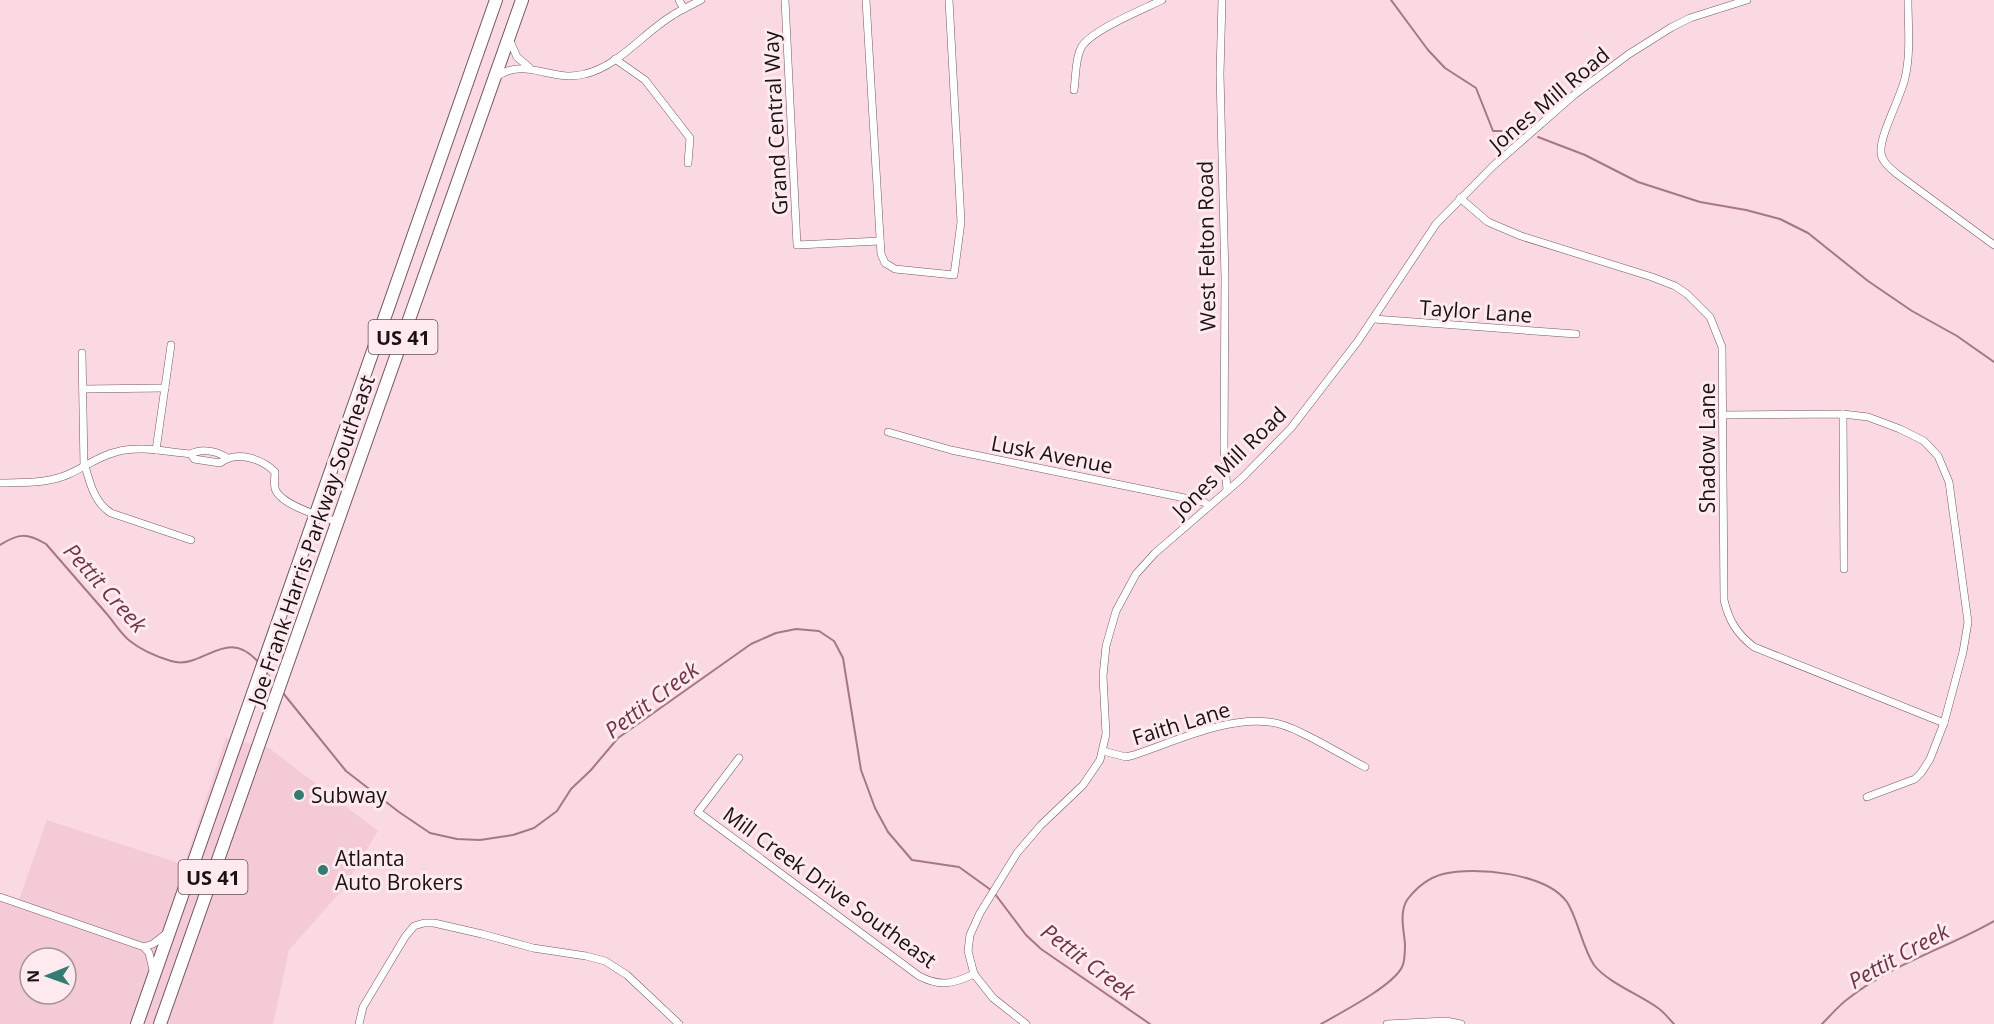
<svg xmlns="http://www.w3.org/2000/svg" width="1994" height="1024" font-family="'Open Sans',sans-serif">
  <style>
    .built { fill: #f3cad5; fill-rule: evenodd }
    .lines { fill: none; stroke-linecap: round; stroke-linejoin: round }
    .stream { stroke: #a47885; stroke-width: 2 }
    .street-casing { stroke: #745860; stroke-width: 8 }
    .highway-casing { stroke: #745860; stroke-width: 14 }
    .street { stroke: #fff; stroke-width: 7 }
    .highway { stroke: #fff; stroke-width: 12 }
    .poi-dot { fill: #347b72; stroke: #feeaef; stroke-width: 2 }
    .labels { text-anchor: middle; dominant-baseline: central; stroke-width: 6; stroke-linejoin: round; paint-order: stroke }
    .shield { fill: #feeaef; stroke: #605256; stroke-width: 1.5 }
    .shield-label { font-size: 20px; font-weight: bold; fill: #1c1114 }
    .street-label { font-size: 21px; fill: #1c1114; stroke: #feeaef }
    .poi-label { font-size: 21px; fill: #1c1114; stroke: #feeaef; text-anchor: start }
    .water-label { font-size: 22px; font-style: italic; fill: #6f3448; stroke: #feeaef }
  </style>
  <rect width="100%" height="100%" fill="#fad9e2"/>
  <!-- built -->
  <path class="built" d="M226 738 269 748 378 831 343 889 289 950 273 1024H0V896L18 903 47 820 184 865ZM30 958H66V994H30Z"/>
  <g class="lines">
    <!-- stream -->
    <g class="stream">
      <path d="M1391 0 1428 50 1445 68 1476 88 1493 131H1518"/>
      <path d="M1538 137 1585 155 1638 182 1700 202 1746 210 1780 219 1808 233 1868 281 1912 311 1957 336 1994 362"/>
      <path d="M0 545C19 533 27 533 46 544 66 567 86 590 106 613 114 622 121 634 130 641 141 650 158 657 171 661 203 671 226 624 259 663"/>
      <path d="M266 673 276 684"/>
      <path d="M283 693 346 771 399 812 430 833 457 839 480 840 513 835 534 828 557 811 571 789 591 770 618 738 751 644 776 633 796 629 819 631 834 641 843 658 861 770 875 808 888 832 912 860 959 867 991 890"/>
      <path d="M995 894 1026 935 1041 949 1150 1024"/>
      <path d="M1321 1024C1340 1013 1393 986 1402 967 1405 962 1405 950 1405 944 1404 931 1399 913 1407 900 1416 888 1428 878 1443 874 1475 866 1546 873 1567 902 1578 919 1582 947 1594 965 1607 982 1640 995 1658 1008 1664 1012 1669 1019 1674 1024"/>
      <path d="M1822 1024C1831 1015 1839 1005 1849 998 1892 964 1947 948 1994 921"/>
    </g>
    <defs>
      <g id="street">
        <path d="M679 0 684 9"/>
        <path d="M785 0 797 245 880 241"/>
        <path d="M866 0 881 254 885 263 895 269 954 275 961 222 949 0"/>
        <path d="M1222 0 1220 74 1225 278 1224 447 1227 491"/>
        <path d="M1908 0C1908 26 1911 53 1905 78 1901 97 1879 136 1881 153 1882 162 1890 168 1897 174L1994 245"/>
        <path d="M510 41 517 57 529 67"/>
        <path d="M615 59 645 80 690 138 688 163"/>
        <path d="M496 77C525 56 552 83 585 74 619 66 643 33 673 15 682 9 692 5 701 0"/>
        <path d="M1074 90C1076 77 1075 59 1081 48 1089 31 1144 9 1162 0"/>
        <path d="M1460 198 1488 222 1521 236 1652 277 1675 286 1687 294 1710 317 1722 347 1724 600C1729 621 1737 634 1754 647L1944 723"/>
        <path d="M1374 319 1576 334"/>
        <path d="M82 353 84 467"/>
        <path d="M83 389 165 388"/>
        <path d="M1843 414 1844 569"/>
        <path d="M1722 415 1843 414 1868 417 1900 429 1924 441 1938 456 1949 482 1968 622 1963 652 1944 723 1930 759 1921 773 1915 779 1867 797"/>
        <path d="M888 432 951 450 1204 502 1209 506"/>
        <path d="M156 450 171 345"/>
        <path d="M191 454 194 459 220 463C237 450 262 459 275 472 275 478 273 485 276 491 284 506 322 517 338 522"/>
        <path d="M85 466C90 484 95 503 111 513L191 540"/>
        <path d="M0 483C24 482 47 484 69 474 85 467 99 456 116 452 139 445 167 452 191 454 201 448 218 451 227 458"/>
        <path d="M1103 751 1126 757 1134 755C1176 741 1225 717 1269 722 1294 724 1341 755 1365 767"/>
        <path d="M739 758 698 812 919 976C940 987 953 984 974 974"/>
        <path d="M0 897 144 947 149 953 153 970"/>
        <path d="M144 947 153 944 167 933"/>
        <path d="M359 1024 363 1007 405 937 414 926 424 923H434L482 934 533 948 586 956 605 961 627 975 679 1024"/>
        <path d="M1026 1024 993 998 974 974 968 951 970 935 980 913 1017 853 1041 825 1083 785 1100 760 1106 734 1103 676 1106 646 1116 611 1136 574 1155 553 1242 478 1291 428 1358 341 1436 224 1493 166 1574 95 1629 54 1672 27 1690 18 1747 0"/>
        <path d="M1387 1024 1446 1021 1461 1024"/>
      </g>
      <g id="highway">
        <path d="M137 1024 496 0"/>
        <path d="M160 1024 522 0"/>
      </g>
    </defs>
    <!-- street casing -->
    <use href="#street" class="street-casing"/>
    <!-- highway casing -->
    <use href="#highway" class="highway-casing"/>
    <!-- street -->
    <use href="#street" class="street"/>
    <!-- highway -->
    <use href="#highway" class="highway"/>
  </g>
  <!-- markers -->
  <g class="poi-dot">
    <circle cx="299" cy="795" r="6"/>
    <circle cx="323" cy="870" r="6"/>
  </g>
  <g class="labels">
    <!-- shield labels -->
    <g class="shield">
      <rect x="368.5" y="320" width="69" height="34" rx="4.5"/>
      <rect x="178.5" y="860" width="69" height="34" rx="4.5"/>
    </g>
    <g class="shield-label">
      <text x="403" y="337">US 41</text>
      <text x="213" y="877">US 41</text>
    </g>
    <!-- street labels -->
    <g class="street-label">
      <text transform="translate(1549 99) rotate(-40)">Jones Mill Road</text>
      <text transform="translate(775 123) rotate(-93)">Grand Central Way</text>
      <text transform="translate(1206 246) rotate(-91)">West Felton Road</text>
      <text transform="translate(1476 311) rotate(4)">Taylor Lane</text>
      <text transform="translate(1707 448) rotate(-90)">Shadow Lane</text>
      <text transform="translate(1052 454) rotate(11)">Lusk Avenue</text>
      <text transform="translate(1229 462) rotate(-44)">Jones Mill Road</text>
      <text transform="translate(311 540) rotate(-71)">Joe Frank Harris Parkway Southeast</text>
      <text transform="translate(1181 723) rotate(-17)">Faith Lane</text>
      <text transform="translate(830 887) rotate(36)">Mill Creek Drive Southeast</text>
    </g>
    <!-- poi labels -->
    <g class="poi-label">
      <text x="311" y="795">Subway</text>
      <text x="335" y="858">Atlanta<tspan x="335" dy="24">Auto Brokers</tspan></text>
    </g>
    <!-- water labels -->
    <g class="water-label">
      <text transform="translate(106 587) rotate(48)">Pettit Creek</text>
      <text transform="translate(651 699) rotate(-37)">Pettit Creek</text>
      <text transform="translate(1898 955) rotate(-29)">Pettit Creek</text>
      <text transform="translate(1089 961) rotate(37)">Pettit Creek</text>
    </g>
  </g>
  <!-- north arrow -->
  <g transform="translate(48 976) rotate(269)"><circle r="28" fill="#feeaef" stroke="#a49397" stroke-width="1.5"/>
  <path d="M0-4.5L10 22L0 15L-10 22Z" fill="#347b72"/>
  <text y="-9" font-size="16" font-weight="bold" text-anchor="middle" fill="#1c1114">N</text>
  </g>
</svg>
